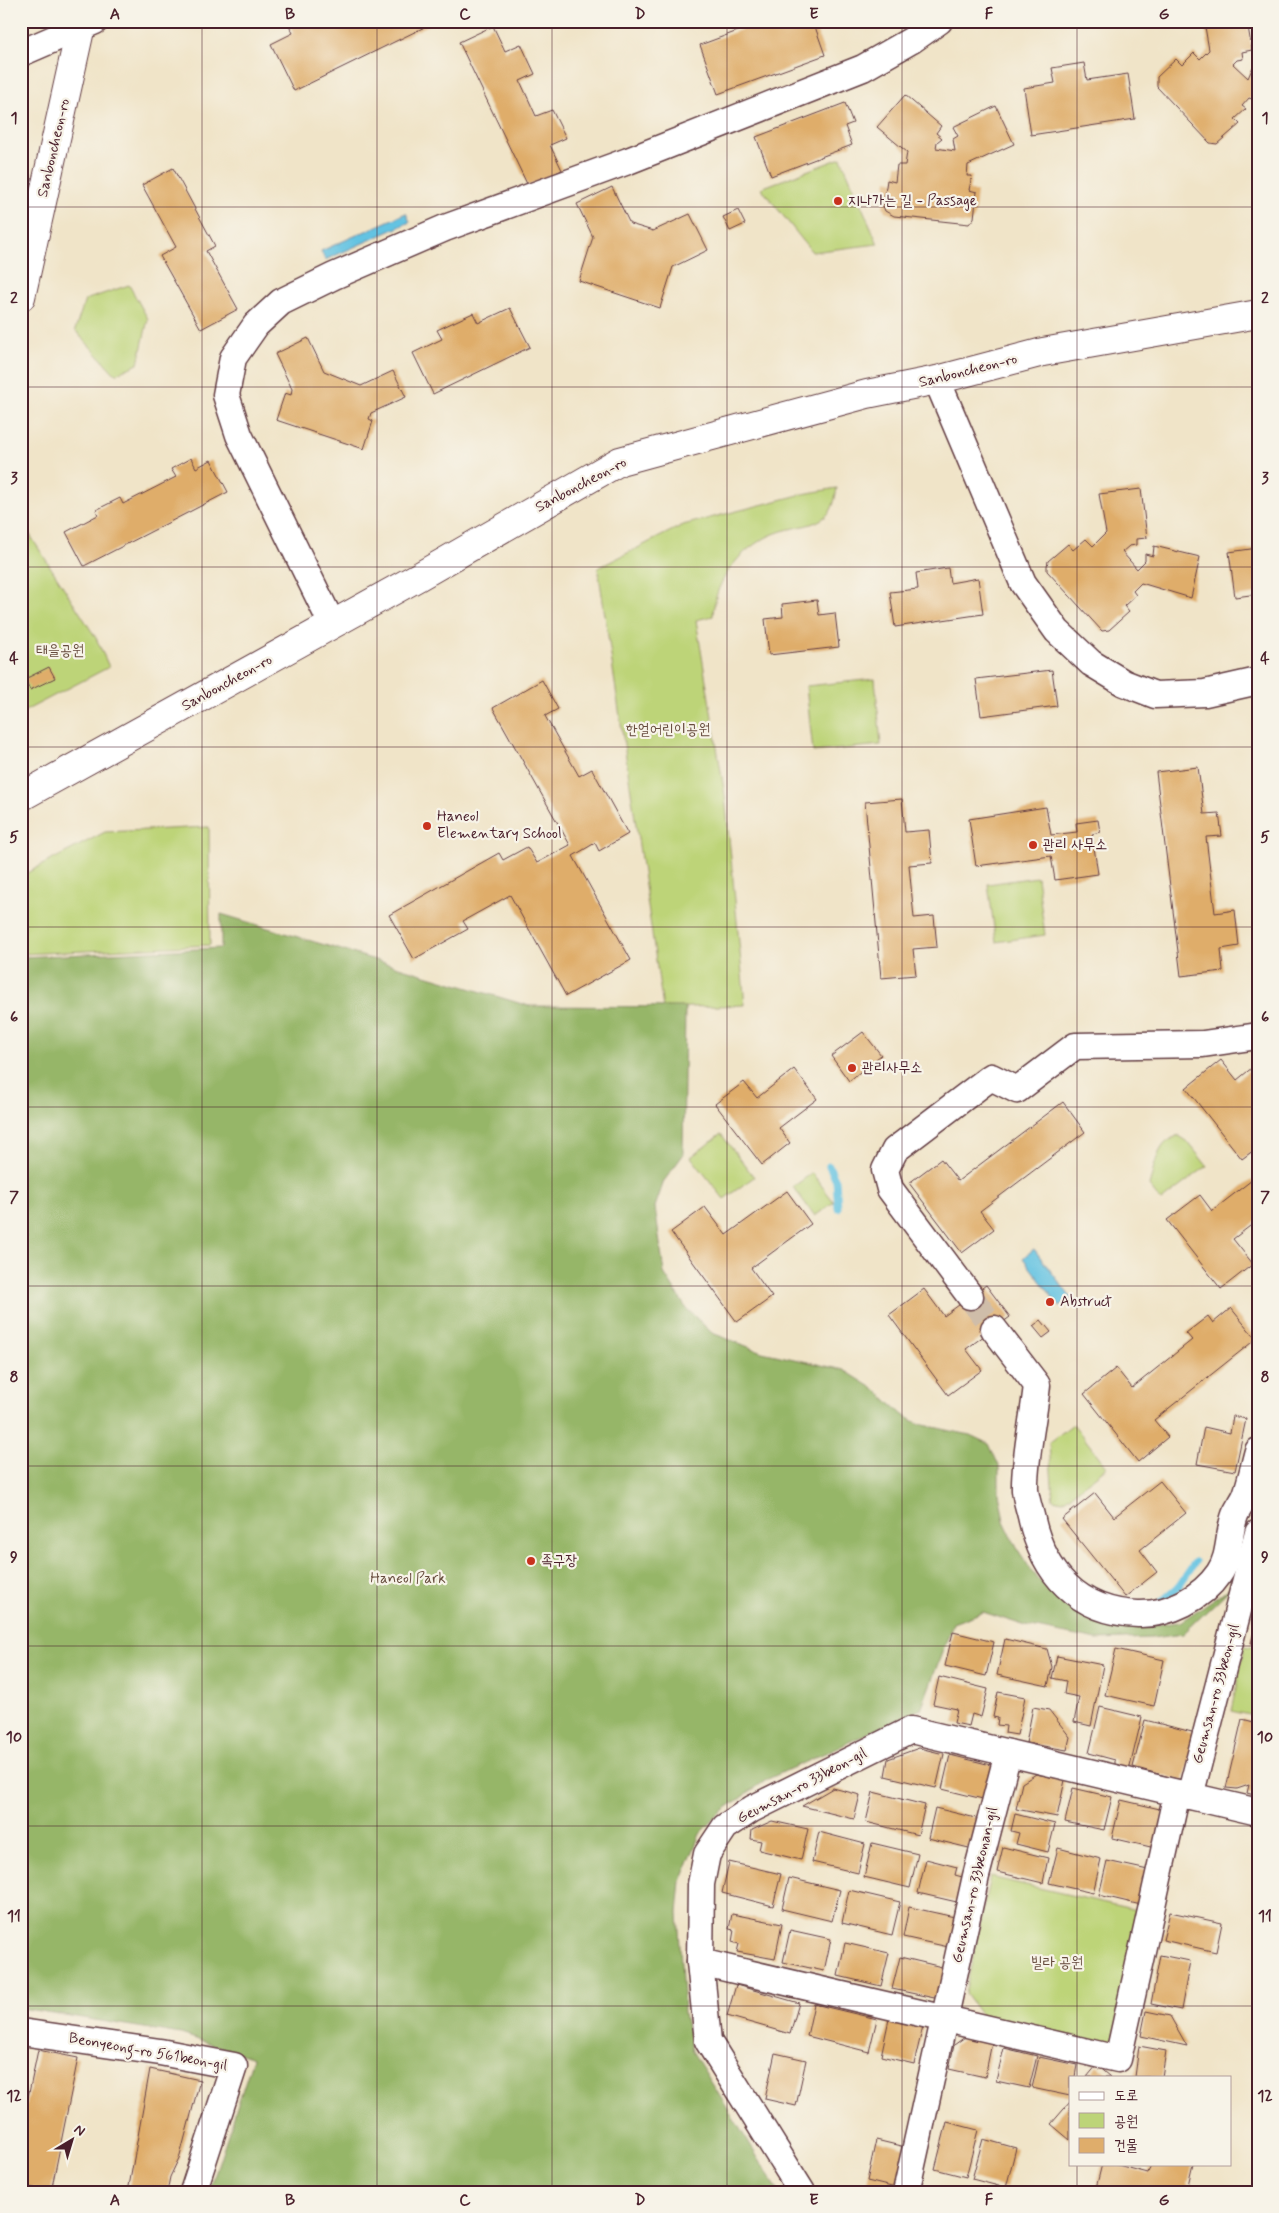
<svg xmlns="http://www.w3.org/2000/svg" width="1279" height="2213" font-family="Mynerve,'Poor Story',sans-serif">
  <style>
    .green { fill: #bdd478; stroke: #847a52 }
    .forest { fill: #96b668; stroke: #706a4a }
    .water { fill: #64c3e2; stroke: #577186 }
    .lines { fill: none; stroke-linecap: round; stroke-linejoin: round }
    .stream { stroke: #64c3e2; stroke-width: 7 }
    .building { fill: #dfad6b }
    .street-tunnel { stroke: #cfbda9; stroke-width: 26; stroke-dasharray: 26 13; stroke-linecap: butt }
    .street-casing { stroke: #633d43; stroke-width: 29 }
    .secondary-casing { stroke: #633d43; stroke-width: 30 }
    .street { stroke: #fff; stroke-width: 26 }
    .secondary { stroke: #fff; stroke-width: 28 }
    .grid { fill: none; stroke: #4a1f2b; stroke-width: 1; stroke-opacity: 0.55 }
    .poi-dot { fill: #c8321e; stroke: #f7f3e8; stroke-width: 2 }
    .labels { text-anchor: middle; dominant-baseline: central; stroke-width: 4.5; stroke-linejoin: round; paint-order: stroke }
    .street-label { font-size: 15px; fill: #4a1f2b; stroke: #f7f3e8 }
    .poi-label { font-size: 15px; fill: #4a1f2b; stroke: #f7f3e8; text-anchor: start }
    .park-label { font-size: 15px; fill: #674c3e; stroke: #f7f3e8 }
    .neatline { fill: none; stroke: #4a1f2b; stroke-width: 2 }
    .grid-label { font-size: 16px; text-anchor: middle; font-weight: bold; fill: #4a1f2b }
  </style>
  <rect width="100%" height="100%" fill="#f7f3e8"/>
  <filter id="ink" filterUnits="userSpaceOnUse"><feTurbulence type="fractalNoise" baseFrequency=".02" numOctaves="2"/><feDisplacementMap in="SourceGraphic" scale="10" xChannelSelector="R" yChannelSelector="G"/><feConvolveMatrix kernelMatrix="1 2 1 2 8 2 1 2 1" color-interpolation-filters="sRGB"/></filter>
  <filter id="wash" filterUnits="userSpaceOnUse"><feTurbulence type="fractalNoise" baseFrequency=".0096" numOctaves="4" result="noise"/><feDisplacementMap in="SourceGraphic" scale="20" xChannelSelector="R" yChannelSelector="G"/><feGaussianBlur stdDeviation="1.12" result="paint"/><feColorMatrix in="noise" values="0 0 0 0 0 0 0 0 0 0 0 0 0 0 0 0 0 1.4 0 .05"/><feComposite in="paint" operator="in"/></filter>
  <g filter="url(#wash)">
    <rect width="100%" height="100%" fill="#f0e4c8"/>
    <!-- green -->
    <g class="green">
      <path d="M841 158 878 244 812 252 761 188Z"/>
      <path d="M129 285 148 319 138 364 115 374 75 330 85 300Z"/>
      <path d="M837 488C835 498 834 509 826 516 815 526 795 527 782 531 745 542 714 578 713 616L696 620 725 796 745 1005 663 1008 598 568 683 525 803 494Z"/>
      <path d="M21 521 96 638 109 667 21 713Z"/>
      <path d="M875 679 881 745 813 752 806 686Z"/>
      <path d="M209 827 210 945 21 954V876L105 832Z"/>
      <path d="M1037 877 1045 935 996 942 988 884Z"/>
      <path d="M721 1134 754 1177 724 1199 691 1157Z"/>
      <path d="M1179 1136 1187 1141 1207 1166 1161 1201 1149 1186C1155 1166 1157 1140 1179 1136Z"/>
      <path d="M812 1173 834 1202 815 1216 793 1187Z"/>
      <path d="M1073 1424 1107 1467 1063 1501 1053 1499 1049 1443Z"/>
      <path d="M1245 1646 1258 1648V1717L1231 1711Z"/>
      <path d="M990 1877 1141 1911 1112 2046 982 2017 965 1994Z"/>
    </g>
    <!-- forest -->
    <path class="forest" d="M221 914 529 1006 685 1007 683 1155 664 1181 655 1207 664 1273 686 1308 712 1333 762 1352 844 1370 876 1390 903 1415 919 1424 970 1435 989 1444 999 1466V1493L1004 1521 1018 1550 1037 1579 1068 1602 1099 1620 1136 1627 1180 1622 1233 1586 1183 1634 1152 1638 1097 1640 1026 1626 983 1612 953 1623 921 1709 768 1779 723 1810 700 1834 681 1881 678 1913 684 2013 692 2051 779 2192H209L253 2058 181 2034 21 2008V957L221 948Z"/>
    <!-- water -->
    <g class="water">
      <path d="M406 213 410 222 325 260 321 251Z"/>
      <path d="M1034 1249 1072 1299 1060 1307 1023 1258Z"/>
    </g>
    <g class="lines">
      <!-- stream -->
      <g class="stream">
        <path d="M829 1166 836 1180 838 1208"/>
        <path d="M1162 1601 1178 1587 1195 1562"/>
      </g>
    </g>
    <g id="blocks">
      <!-- building -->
      <g class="building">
        <path d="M287 21H437L294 91 271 44 293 33Z"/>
        <path d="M765 21H813L825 55 718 94 700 45Z"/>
        <path d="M1204 21H1247L1252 50 1242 52 1243 59 1237 60 1233 64 1248 78 1253 67 1258 68V101L1249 98 1242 106 1246 109 1235 119 1240 124 1217 144 1210 143 1157 87V77L1176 59 1182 65 1194 53 1200 59 1209 50Z"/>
        <path d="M493 26 505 51 521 44 535 74 520 81 536 116 552 110 566 138 550 145 562 170 528 186 459 42Z"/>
        <path d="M1084 63 1087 80 1128 74 1135 119 1031 135 1024 88 1055 83 1052 68Z"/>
        <path d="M905 95 941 126 936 133 942 138 937 142 936 148 955 151 953 139 958 136 953 127 996 106 1014 144 968 165 967 176H972L969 190 977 192 974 218 969 224 894 216 885 211 883 206 887 180 895 182 897 165H905L907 152 877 127Z"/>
        <path d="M845 103 853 123 845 126 852 145 771 176 756 137Z"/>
        <path d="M173 168 215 246 206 251 238 309 201 329 160 256 176 247 142 185Z"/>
        <path d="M612 187 630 224 653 231 690 214 708 250 673 267 660 308 579 281 593 237 577 204Z"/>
        <path d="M738 210 745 224 730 231 723 217Z"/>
        <path d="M510 308 530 347 433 394 413 353 442 339 437 330 473 313 478 323Z"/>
        <path d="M308 338 324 371 361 386 393 371 406 397 371 413 369 419 373 421 364 449 276 420 285 393 291 395 292 389 275 354Z"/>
        <path d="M191 458 196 468 211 460 228 492 84 566 66 532 98 515 96 510 120 498 123 504 176 477 171 469Z"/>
        <path d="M1141 489 1147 538 1136 539V545L1129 546 1122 552 1137 569 1145 561V554L1153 556 1154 546 1200 557 1191 598 1141 583 1133 591 1136 595 1124 606 1129 612 1109 630 1102 631 1047 571V566L1048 561 1068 544 1073 550 1086 539 1093 546 1106 533 1099 494Z"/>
        <path d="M1258 548V594L1235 597 1229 552Z"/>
        <path d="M948 568 950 583 978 578 983 614 895 627 890 592 918 589 916 573Z"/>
        <path d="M817 600 819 615 835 613 839 647 769 655 765 619 783 617 782 604Z"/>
        <path d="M49 667 55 678 30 690 25 679Z"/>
        <path d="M1052 670 1057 706 981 716 976 679Z"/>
        <path d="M542 680 558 709 545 716 579 776 592 769 628 834 599 851 595 843 573 856 631 960 566 996 510 895 463 921 468 929 414 959 389 915 499 853 503 860 527 847 537 863 570 845 493 708Z"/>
        <path d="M1198 767 1204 814 1219 813 1222 836 1206 837 1215 913 1235 910 1239 946 1221 949 1223 971 1181 976 1156 772Z"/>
        <path d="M902 799 905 832 929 830 932 863 909 865 914 918 934 916 937 947 913 949 916 975 881 978 865 802Z"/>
        <path d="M1046 807 1051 835 1077 832 1076 823 1098 820 1100 832 1092 834 1098 874 1055 880 1051 856 976 866 969 819Z"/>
        <path d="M863 1032 881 1055 849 1081 831 1056Z"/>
        <path d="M1221 1060 1237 1080 1258 1063V1147L1242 1159 1186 1088Z"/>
        <path d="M794 1069 817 1099 779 1128 790 1143 762 1165 715 1104 744 1082 757 1098Z"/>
        <path d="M1063 1102 1085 1132 980 1211 994 1229 962 1253 909 1183 941 1159 958 1181Z"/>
        <path d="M1252 1180 1258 1187V1220L1233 1239 1253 1264 1221 1289 1167 1220 1200 1195 1212 1211Z"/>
        <path d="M787 1191 811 1224 751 1268 772 1297 737 1322 671 1232 705 1207 726 1235Z"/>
        <path d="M986 1285 1010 1317 966 1349 982 1370 948 1395 889 1315 924 1289 944 1316Z"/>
        <path d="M1231 1308 1256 1339 1154 1420 1168 1437 1138 1462 1084 1394 1116 1368 1132 1388 1192 1340 1186 1333 1208 1316 1213 1323Z"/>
        <path d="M1041 1320 1051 1332 1043 1338 1033 1326Z"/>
        <path d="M1233 1416 1246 1419 1235 1471 1197 1464 1204 1427 1230 1433Z"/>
        <path d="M1160 1481 1186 1513 1140 1550 1157 1572 1125 1597 1062 1519 1095 1493 1114 1517Z"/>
        <path d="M1258 1616V1644L1251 1643Z"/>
        <path d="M953 1632 994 1642 986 1676 945 1666Z"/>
        <path d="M1005 1639 1047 1649 1052 1667 1048 1686 997 1675Z"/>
        <path d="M1116 1649 1164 1660 1154 1706 1105 1695Z"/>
        <path d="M1057 1656 1103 1665 1091 1726 1074 1722 1079 1697 1064 1694 1066 1681 1052 1678Z"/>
        <path d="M939 1677 988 1689 981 1717 972 1714 969 1726 954 1723 957 1709 933 1704Z"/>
        <path d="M998 1692 1025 1697 1017 1735 1005 1733 1006 1726 997 1725 998 1718 993 1717Z"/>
        <path d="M1033 1707 1049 1710 1070 1737 1067 1750 1026 1743Z"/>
        <path d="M1100 1707 1142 1717 1129 1771 1115 1767V1760L1089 1753Z"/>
        <path d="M1242 1719 1258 1723V1796L1247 1793 1249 1785 1237 1789 1226 1788Z"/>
        <path d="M1145 1720 1196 1733 1184 1781 1133 1767Z"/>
        <path d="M919 1748 944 1754 936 1788 885 1776 888 1759Z"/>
        <path d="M950 1755 995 1766 987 1800 942 1789Z"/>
        <path d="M1036 1774 1065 1780 1057 1817 1016 1809 1022 1783Z"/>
        <path d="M833 1788 860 1795 854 1819 802 1806Z"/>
        <path d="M1073 1788 1112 1797 1104 1830 1065 1822Z"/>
        <path d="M873 1792 925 1805 918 1835 866 1822Z"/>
        <path d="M1121 1800 1164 1810 1155 1848 1112 1838Z"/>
        <path d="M935 1808 980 1819 973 1849 928 1838Z"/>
        <path d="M1015 1814 1055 1824 1048 1852 1016 1844 1019 1833 1011 1831Z"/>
        <path d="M772 1821 808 1829 801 1860 759 1850 761 1841 751 1839 752 1830Z"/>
        <path d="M819 1832 865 1844 858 1873 812 1862Z"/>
        <path d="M872 1843 918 1854 910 1888 864 1877Z"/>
        <path d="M1003 1847 1048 1858 1043 1883 997 1872Z"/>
        <path d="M1058 1848 1101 1859 1093 1893 1049 1883Z"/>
        <path d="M926 1859 957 1867 955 1875 966 1878 961 1903 918 1893Z"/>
        <path d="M1107 1861 1148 1870 1141 1905 1099 1895Z"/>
        <path d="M729 1862 781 1874 773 1906 722 1893Z"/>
        <path d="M789 1878 840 1890 832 1921 782 1909Z"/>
        <path d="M849 1890 900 1902 892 1935 842 1923Z"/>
        <path d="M909 1907 959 1918 953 1948 903 1937Z"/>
        <path d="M1170 1912 1222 1923 1216 1952 1163 1940Z"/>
        <path d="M732 1914 782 1924 775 1959 737 1952 739 1944 732 1942 734 1930 729 1929Z"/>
        <path d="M790 1930 831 1939 824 1971 783 1962Z"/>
        <path d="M845 1943 889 1953 881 1986 838 1976Z"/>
        <path d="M1160 1955 1190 1961 1181 2010 1151 2004Z"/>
        <path d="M900 1957 946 1968 939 1999 892 1989Z"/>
        <path d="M736 1985 799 2003 790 2034 727 2016Z"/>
        <path d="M814 2004 877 2019 869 2052 807 2036Z"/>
        <path d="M1146 2011 1170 2016 1187 2046 1141 2036Z"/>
        <path d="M889 2019 923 2026 914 2064 881 2056Z"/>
        <path d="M965 2037 992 2042 985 2077 949 2069 954 2045Z"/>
        <path d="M1139 2046 1166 2051 1162 2077H1135Z"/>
        <path d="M1004 2048 1037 2056 1029 2088 996 2081Z"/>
        <path d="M38 2050 78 2058 51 2192 21 2185V2131Z"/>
        <path d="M775 2053 806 2060 796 2106 765 2099Z"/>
        <path d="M1039 2057 1077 2065 1075 2077H1070V2096L1032 2088Z"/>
        <path d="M1097 2065 1111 2077H1087Z"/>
        <path d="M150 2069 200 2080 180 2156 170 2177 167 2192H128Z"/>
        <path d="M1070 2102V2140L1051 2124Z"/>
        <path d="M947 2122 978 2130 966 2177 935 2169Z"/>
        <path d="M983 2139 1016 2148 1006 2188 972 2179Z"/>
        <path d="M876 2140 909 2148 900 2189 867 2181Z"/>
        <path d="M1102 2164H1114L1148 2173 1151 2164H1193L1188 2185 1213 2192H1095Z"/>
      </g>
    </g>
  </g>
  <g filter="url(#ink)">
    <use href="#blocks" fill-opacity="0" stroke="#633d43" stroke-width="1"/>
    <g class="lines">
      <!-- street-tunnel -->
      <path class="street-tunnel" d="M970 1296 994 1329"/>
      <defs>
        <g id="street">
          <path d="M21 53 95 21"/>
          <path d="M937 380 1023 583 1057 631 1091 663 1124 683 1155 695 1205 693 1258 681"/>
          <path d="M332 624 239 435 226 395 233 358 256 325 281 302 334 276 445 228 628 161 863 68 912 40 939 21"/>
          <path d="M970 1296 890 1189 885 1170 895 1150 991 1077 1017 1090 1075 1046 1203 1044 1258 1036"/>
          <path d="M994 1329 1037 1385C1034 1416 1024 1460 1025 1490 1026 1499 1029 1508 1031 1516 1043 1573 1078 1612 1138 1614 1169 1615 1202 1598 1219 1573 1231 1556 1228 1533 1235 1515 1238 1508 1243 1502 1246 1495 1251 1481 1254 1465 1258 1451"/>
          <path d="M1190 1796 1258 1533"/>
          <path d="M700 1962 1118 2059 1177 1793"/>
          <path d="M21 2032 160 2052 234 2066 193 2192"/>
          <path d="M802 2192 708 2041 700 1962 701 1884 707 1854 725 1827 752 1809 911 1730 1258 1812"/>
          <path d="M906 2192 976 1876 1008 1753"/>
        </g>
        <g id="secondary">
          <path d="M21 297 82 21"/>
          <path d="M21 797 418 577 620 461 867 394 937 380 1043 352 1258 314"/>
        </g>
      </defs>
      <!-- street casing -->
      <use href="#street" class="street-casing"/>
      <!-- secondary casing -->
      <use href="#secondary" class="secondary-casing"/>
      <!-- street -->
      <use href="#street" class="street"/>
      <!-- secondary -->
      <use href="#secondary" class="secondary"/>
    </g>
  </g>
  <!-- grid -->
  <path class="grid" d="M202 21V2192M377 21V2192M552 21V2192M727 21V2192M902 21V2192M1077 21V2077M21 207H1258M21 387H1258M21 567H1258M21 747H1258M21 927H1258M21 1107H1258M21 1286H1258M21 1466H1258M21 1646H1258M21 1826H1258M21 2006H1258M1077 2164V2192"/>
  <!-- markers -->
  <g class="poi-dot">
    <circle cx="838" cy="201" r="5"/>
    <circle cx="427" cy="826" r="5"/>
    <circle cx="1033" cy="845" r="5"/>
    <circle cx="852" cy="1068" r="5"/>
    <circle cx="1050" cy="1302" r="5"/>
    <circle cx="531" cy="1561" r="5"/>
  </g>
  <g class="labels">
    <!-- street labels -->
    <g class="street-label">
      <text transform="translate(54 148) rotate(-77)">Sanboncheon-ro</text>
      <text transform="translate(968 371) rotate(-14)">Sanboncheon-ro</text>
      <text transform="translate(581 485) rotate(-28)">Sanboncheon-ro</text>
      <text transform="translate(227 683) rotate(-29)">Sanboncheon-ro</text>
      <text transform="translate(1216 1694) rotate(-75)">Geumsan-ro 33beon-gil</text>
      <text transform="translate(802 1786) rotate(-28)">Geumsan-ro 33beon-gil</text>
      <text transform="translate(975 1885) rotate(-77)">Geumsan-ro 33beonan-gil</text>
      <text transform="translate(148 2052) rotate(10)">Beonyeong-ro 561beon-gil</text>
    </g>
    <!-- poi labels -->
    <g class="poi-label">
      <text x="848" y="201">지나가는 길 - Passage</text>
      <text x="437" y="817">Haneol<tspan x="437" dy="17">Elementary School</tspan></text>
      <text x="1043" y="845">관리 사무소</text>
      <text x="862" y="1068">관리사무소</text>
      <text x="1060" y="1302">Abstruct</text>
      <text x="541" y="1561">족구장</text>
    </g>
    <!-- park labels -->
    <g class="park-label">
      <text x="60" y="651">태을공원</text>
      <text x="668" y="730">한얼어린이공원</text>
      <text x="408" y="1579">Haneol Park</text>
      <text x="1057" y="1963">빌라 공원</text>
    </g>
  </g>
  <!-- margin -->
  <rect width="1279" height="2213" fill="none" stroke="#f7f3e8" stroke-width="55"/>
  <!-- legend -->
  <rect x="1069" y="2076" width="162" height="90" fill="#f7f3e8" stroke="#b29e9c"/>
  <rect x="1079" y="2092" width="25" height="8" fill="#ffffff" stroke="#b29e9c"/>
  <text x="1114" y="2100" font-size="15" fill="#4a1f2b">도로</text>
  <rect x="1079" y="2113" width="25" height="15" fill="#bdd478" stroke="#b29e9c"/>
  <text x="1114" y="2126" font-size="15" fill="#4a1f2b">공원</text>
  <rect x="1079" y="2138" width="25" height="15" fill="#dfad6b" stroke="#b29e9c"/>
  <text x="1114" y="2150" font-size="15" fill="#4a1f2b">건물</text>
  <!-- north arrow -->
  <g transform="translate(72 2140) rotate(38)" stroke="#f7f3e8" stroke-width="4" paint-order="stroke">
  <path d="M0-4L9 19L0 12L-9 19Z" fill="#4a1f2b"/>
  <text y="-8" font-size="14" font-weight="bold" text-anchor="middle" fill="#4a1f2b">N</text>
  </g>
  <rect x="28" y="28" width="1224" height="2158" class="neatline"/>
  <g class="grid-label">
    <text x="115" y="19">A</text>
    <text x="290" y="19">B</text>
    <text x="465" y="19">C</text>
    <text x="640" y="19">D</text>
    <text x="814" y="19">E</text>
    <text x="989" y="19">F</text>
    <text x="1164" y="19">G</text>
    <text x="14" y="123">1</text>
    <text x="1265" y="123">1</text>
    <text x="14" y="303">2</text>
    <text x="1265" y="303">2</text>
    <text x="14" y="483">3</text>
    <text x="1265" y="483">3</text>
    <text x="14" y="663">4</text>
    <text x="1265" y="663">4</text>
    <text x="14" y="842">5</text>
    <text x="1265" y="842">5</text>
    <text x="14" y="1022">6</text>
    <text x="1265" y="1022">6</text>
    <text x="14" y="1202">7</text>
    <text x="1265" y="1202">7</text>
    <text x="14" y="1382">8</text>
    <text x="1265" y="1382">8</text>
    <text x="14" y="1562">9</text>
    <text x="1265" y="1562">9</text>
    <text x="14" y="1742">10</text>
    <text x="1265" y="1742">10</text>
    <text x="14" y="1921">11</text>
    <text x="1265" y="1921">11</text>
    <text x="14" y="2101">12</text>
    <text x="1265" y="2101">12</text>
    <text x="115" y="2205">A</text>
    <text x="290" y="2205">B</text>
    <text x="465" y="2205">C</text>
    <text x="640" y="2205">D</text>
    <text x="814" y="2205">E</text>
    <text x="989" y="2205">F</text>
    <text x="1164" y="2205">G</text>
  </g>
</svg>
